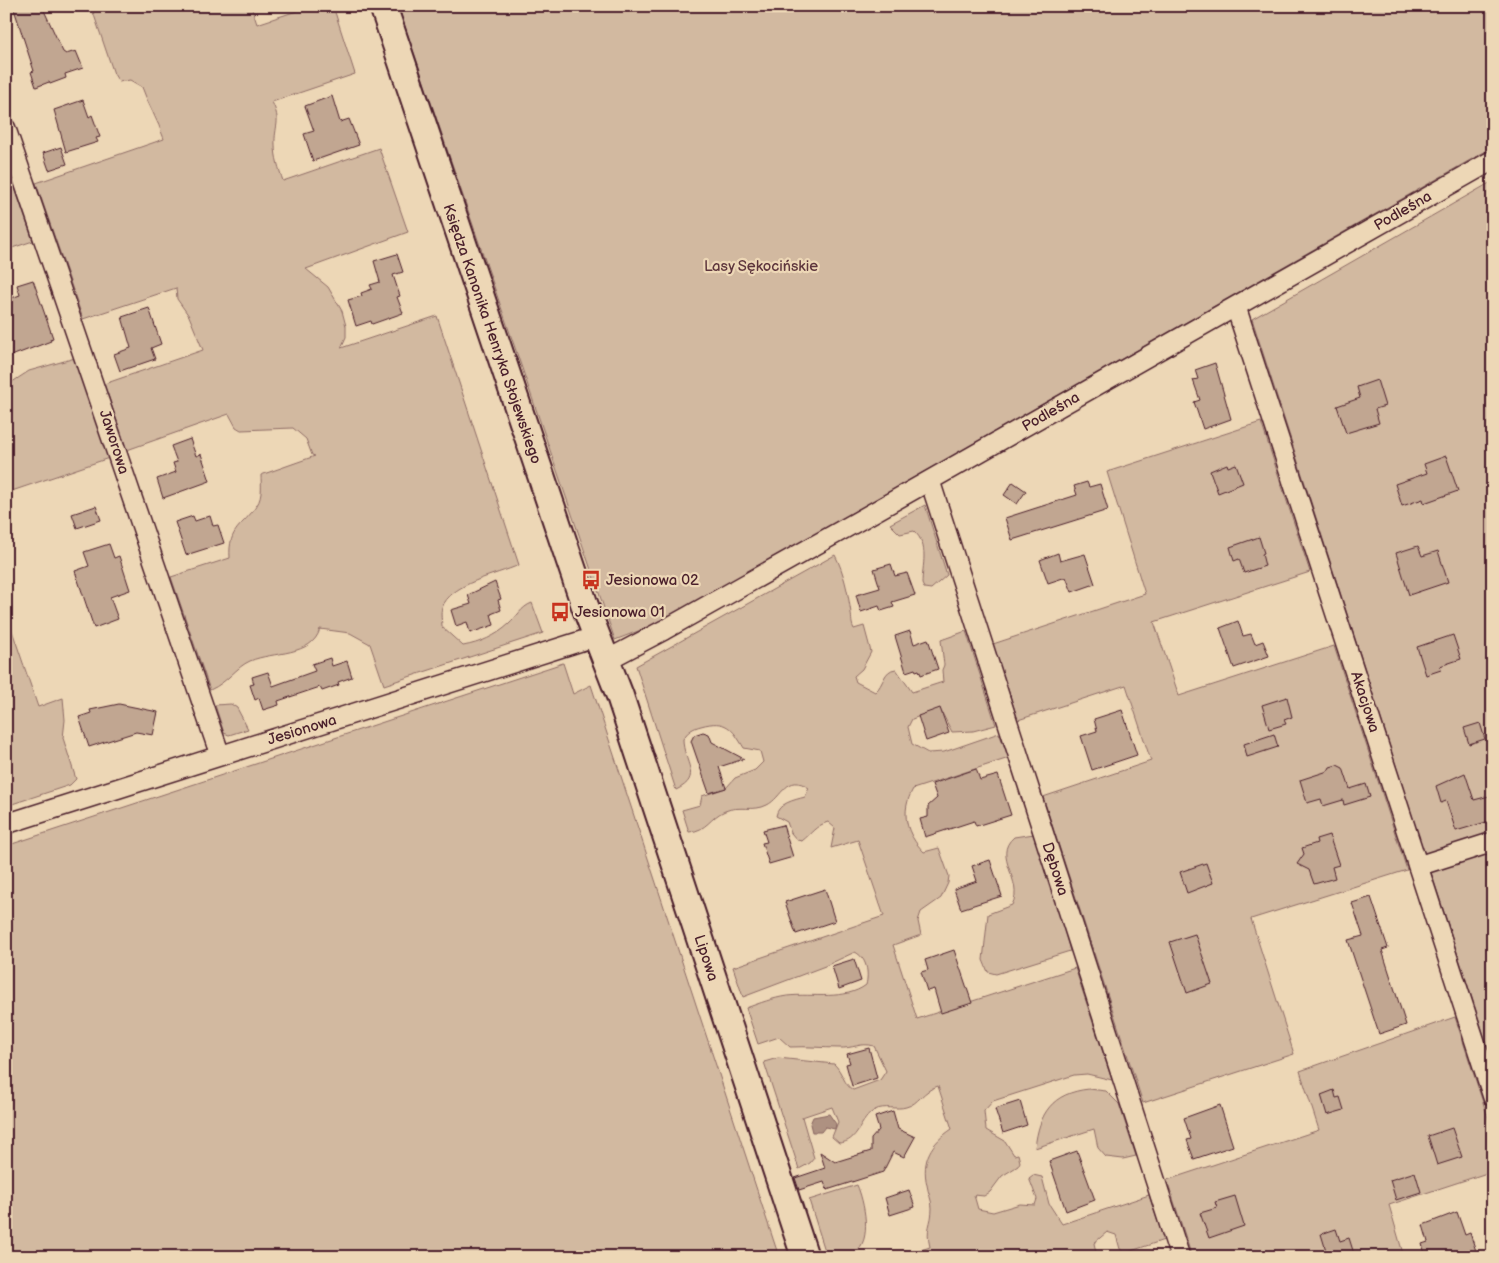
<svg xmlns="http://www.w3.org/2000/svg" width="1499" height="1263" font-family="'Balsamiq Sans',sans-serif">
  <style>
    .green { fill: #d2b9a0; stroke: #8e6c66 }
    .water { fill: #ae9181; stroke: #86635f }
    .building { fill: #c1a691; stroke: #4a1f2b }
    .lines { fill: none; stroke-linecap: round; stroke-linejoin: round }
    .street-casing { stroke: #4a1f2b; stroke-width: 22 }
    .secondary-casing { stroke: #4a1f2b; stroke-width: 30 }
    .street { stroke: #edd7b6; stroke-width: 19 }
    .secondary { stroke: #edd7b6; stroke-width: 26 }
    .labels { text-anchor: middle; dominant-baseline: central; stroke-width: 4.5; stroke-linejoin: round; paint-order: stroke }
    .street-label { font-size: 15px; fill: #4a1f2b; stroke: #edd7b6 }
    .park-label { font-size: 15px; fill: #5e363d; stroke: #edd7b6 }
    .poi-label { font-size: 15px; fill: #4a1f2b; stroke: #edd7b6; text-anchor: start }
  </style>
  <rect width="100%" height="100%" fill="#edd7b6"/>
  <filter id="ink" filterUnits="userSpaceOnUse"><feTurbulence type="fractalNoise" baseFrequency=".02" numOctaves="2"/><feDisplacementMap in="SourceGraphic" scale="10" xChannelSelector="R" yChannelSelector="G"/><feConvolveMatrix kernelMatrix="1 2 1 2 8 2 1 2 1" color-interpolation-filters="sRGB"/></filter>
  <g filter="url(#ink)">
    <!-- green -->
    <g class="green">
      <path d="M91 6H251L257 24 312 6H333L355 74 272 102C282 122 274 126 275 145 275 157 279 169 283 181L379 148 408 232 306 269 328 287 342 311 346 326V337L341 348 437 316 519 565C497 575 450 583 442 608 440 613 442 622 442 627L463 646C480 643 496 636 509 624 517 617 521 607 532 603L543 633 384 685 370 644 350 633 320 629C312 657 273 651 250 661 236 667 228 682 210 690L171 577 230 558C228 527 243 527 257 505 263 496 261 484 261 475L315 456 312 455 306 439 293 428 241 430 236 427 229 414 127 450 104 384 203 350 189 316 177 299 176 288 83 319 36 183 164 139C158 120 148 105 142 87L130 80 119 82 114 74Z"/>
      <path d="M398 6H1493V147L659 623 615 640Z"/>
      <path d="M6 162 33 241 6 250Z"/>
      <path d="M1493 181V837L1426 859 1252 319Z"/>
      <path d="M75 358 109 458 6 493V386L29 371Z"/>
      <path d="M1261 422 1310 572 1154 622 1179 696 1334 646 1407 870 1251 919 1294 1054 1143 1103 1043 797 1151 761 1126 685 1018 720 993 644 1145 594 1107 472Z"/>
      <path d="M925 505 947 575 931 589 924 588 922 584C922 565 930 546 914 531L900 534 890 524Z"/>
      <path d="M835 555C844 572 848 593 851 613 852 620 851 623 854 629L864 626 871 652 862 669 854 676 856 682 875 692C884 685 883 670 896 669L912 692 943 682 942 670 944 665 941 640 966 631 996 725 973 731 952 732 940 709 912 719 908 727 912 744 928 753 944 752 999 733 1009 758 913 789C900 812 906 834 924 852L939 848 949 876 948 883 941 898 921 912 918 921 921 935 893 945 917 1019 1075 968 1112 1080 1087 1074 1074 1075 993 1101 984 1111 986 1130 1005 1141 1014 1155 1018 1154 1020 1162 1018 1166 1002 1176 990 1192 984 1196 974 1195 978 1209 993 1212 1020 1204 1035 1205 1037 1199 1029 1178 1033 1175 1042 1177 1049 1204 1062 1224 1149 1195 1164 1240 1125 1253 1120 1249 1116 1235 1107 1232 1094 1243 1097 1257H899L930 1247C925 1227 932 1225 932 1208 932 1200 928 1193 927 1185 921 1160 931 1143 952 1129L938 1086C922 1091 919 1104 906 1107 897 1110 884 1105 875 1110 859 1119 859 1142 839 1143L832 1137 838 1122 832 1107 802 1117 814 1158 810 1163 799 1169 764 1062 778 1058 834 1064C842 1071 844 1085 853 1090L880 1080 886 1071 874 1046C861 1042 852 1049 839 1048 822 1048 808 1046 790 1047L779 1037 758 1044 746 1008C760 1003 773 998 787 996 813 993 845 1001 866 985 869 973 867 958 855 952L825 966 743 997 733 967 884 916 858 840 831 848 835 828 828 822C815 826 812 833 802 841L797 840 791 833 787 822 776 816C778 803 794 800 805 797L809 788C787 772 782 798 767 805 754 812 739 805 725 811 710 817 707 831 689 832L682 810 700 805 702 796 726 788 735 778 755 770 763 762 760 751 744 748C732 728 726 719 701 726 693 728 688 731 683 739 683 763 704 777 676 790L636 666Z"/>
      <path d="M6 613 38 707 63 698 65 720 63 738 76 779 70 785 6 806Z"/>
      <path d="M563 663 573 694 591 685 779 1257H6V846Z"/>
      <path d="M231 704 237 708 248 729 229 735 224 733 215 705Z"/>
      <path d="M1034 834 1054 892 1070 951 996 974 988 972 983 960 988 914 1012 905C1025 881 991 856 1014 837Z"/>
      <path d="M1493 848V1063L1430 869Z"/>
      <path d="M1455 1017 1493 1133V1171L1389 1205 1404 1257H1192L1167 1180 1319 1130 1300 1071Z"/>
      <path d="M1089 1089 1106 1091 1119 1104 1136 1156 1123 1159 1106 1157 1098 1148 1094 1129 1035 1148C1039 1113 1052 1093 1089 1089Z"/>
      <path d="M857 1185C864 1201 873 1241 855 1252 846 1257 837 1257 827 1257L809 1200Z"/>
    </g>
    <!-- water -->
    <path class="water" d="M829 1114 836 1124 835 1129 825 1127 821 1132H812L810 1124 813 1117Z"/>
    <!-- building -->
    <g class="building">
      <path d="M13 6H42L63 52 66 54 76 51 83 68 65 74 66 78 50 84 49 82 36 87 31 72 34 71Z"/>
      <path d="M332 96 340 122 349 119 359 145 313 161 304 134 314 131 305 106Z"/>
      <path d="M83 100 89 117 92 115 100 137 96 138 98 142 66 152 54 110Z"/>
      <path d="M61 147 67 164 49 170 43 153Z"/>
      <path d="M397 254 403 272 393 275 400 296 397 297 403 313 372 324 371 321 356 326 348 300 362 296 361 293 372 289 370 285 380 282 374 261Z"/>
      <path d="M33 280 53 338 50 339 51 341 6 358V300L20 295 17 285Z"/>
      <path d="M149 308 161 344 151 348 155 359 120 371 114 354 131 348 122 317Z"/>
      <path d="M1215 363 1231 419 1203 429 1194 402 1200 400 1193 380 1198 379 1195 370Z"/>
      <path d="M1377 380 1385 406 1375 409 1379 423 1346 433 1337 406 1360 398 1357 387Z"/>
      <path d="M190 439 196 456 201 454 210 481 163 498 157 479 176 472 173 463 177 462 171 446Z"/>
      <path d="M1446 456 1458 491 1424 503 1423 499 1402 506 1395 484 1427 473 1424 464Z"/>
      <path d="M1227 464 1228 467 1236 464 1243 483 1218 493 1210 471Z"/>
      <path d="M1013 482 1026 491 1017 504 1004 495Z"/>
      <path d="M1087 482 1089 487 1100 484 1108 510 1012 540 1005 518 1077 495 1074 486Z"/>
      <path d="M96 506 101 520 77 528 72 514Z"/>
      <path d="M193 516 195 521 210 516 213 526 218 525 224 543 186 555 175 522Z"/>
      <path d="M1259 537 1264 553 1262 554 1265 566 1244 573 1239 559 1234 561 1230 547Z"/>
      <path d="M109 544 114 558 119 556 130 590 110 597 118 619 94 628 75 571 89 566 84 552Z"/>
      <path d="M1418 546 1422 556 1438 551 1448 582 1409 595 1396 553Z"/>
      <path d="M1058 553 1060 561 1085 554 1095 584 1072 592 1066 577 1048 583 1040 560Z"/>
      <path d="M891 564 895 576 907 573 915 595 892 602 894 607 881 611 879 606 861 612 856 595 880 588 874 569Z"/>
      <path d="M495 582 501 599 498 600 501 610 491 614 494 625 470 633 467 622 456 626 451 610 471 604 468 595Z"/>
      <path d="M1238 621 1243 636 1251 634 1255 644 1263 641 1269 656 1234 668 1220 628Z"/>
      <path d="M910 631 914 644 928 639 938 669 921 675 919 670 916 671 915 669 906 672 895 636Z"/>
      <path d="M1453 635 1461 659 1440 666 1441 670 1426 675 1417 647Z"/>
      <path d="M330 658 332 666 347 661 352 677 338 682 339 685 322 691 320 687 278 701 279 705 263 710 259 698 255 700 250 685 254 684 252 677 268 672 273 686 315 671 312 664Z"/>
      <path d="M1287 697 1292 717 1284 720 1286 724 1269 729 1262 705Z"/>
      <path d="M119 704 158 712 153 735 136 732 89 747 79 717 91 713 90 710Z"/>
      <path d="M940 708 949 733 926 741 918 716Z"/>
      <path d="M1122 710 1137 755 1092 770 1081 736 1097 731 1094 719Z"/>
      <path d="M1480 723 1485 739 1469 744 1464 728Z"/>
      <path d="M703 732 709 734 712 742 744 759 719 767 726 788 709 793 691 741 694 735Z"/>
      <path d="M1274 734 1278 747 1247 757 1244 744Z"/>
      <path d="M1337 765 1343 768 1350 789 1366 784 1370 797 1344 805 1343 800 1323 806 1321 799 1307 803 1300 780 1328 771 1330 767Z"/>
      <path d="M976 769 980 780 998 775 1011 815 976 826 974 821 925 837 920 819 928 817V806L937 798 932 784Z"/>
      <path d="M1465 773 1474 800 1493 795V820L1456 831 1446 801 1441 803 1436 786Z"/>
      <path d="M783 825 793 857 769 864 762 843 767 842 763 830Z"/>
      <path d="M1329 835 1339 865 1332 867 1335 878 1314 884 1309 870 1297 864 1304 854 1302 848 1317 843 1316 839Z"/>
      <path d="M990 860 1002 896 961 909 954 889 977 881 972 866Z"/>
      <path d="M1206 863 1213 883 1187 893 1180 872Z"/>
      <path d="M825 889 835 921 796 934 785 902Z"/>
      <path d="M1371 897 1388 948 1382 950 1406 1025 1379 1034 1348 940 1363 936 1352 903Z"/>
      <path d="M1195 934 1212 984 1187 993 1170 942Z"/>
      <path d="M954 950 972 1003 941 1013 934 989 927 991 921 972 928 970 925 960Z"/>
      <path d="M854 959 861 981 839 989 832 966Z"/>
      <path d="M869 1048 877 1078 852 1086 846 1064 850 1063 847 1054Z"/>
      <path d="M1334 1090 1336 1098 1340 1097 1344 1110 1327 1115 1321 1095Z"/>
      <path d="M1020 1101 1027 1125 1003 1133 995 1109Z"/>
      <path d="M1220 1105 1233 1146 1194 1159 1187 1140 1191 1139 1184 1118Z"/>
      <path d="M893 1111 898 1129 915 1137 904 1157 893 1152 883 1172 827 1190 824 1182 799 1190 795 1178 825 1168 820 1152 835 1162 871 1151V1139L879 1130 875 1117Z"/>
      <path d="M1452 1128 1462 1157 1437 1165 1428 1136Z"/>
      <path d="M1077 1151 1095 1200 1066 1211 1049 1161Z"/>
      <path d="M1415 1172 1421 1192 1396 1200 1390 1180Z"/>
      <path d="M909 1190 915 1207 890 1215 885 1198Z"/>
      <path d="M1235 1196 1244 1226 1209 1238 1200 1213 1217 1208 1215 1202Z"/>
      <path d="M1457 1212 1465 1235 1470 1233 1476 1251 1460 1257H1426L1422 1244 1428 1242 1423 1225Z"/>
      <path d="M1336 1229 1340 1241 1349 1238 1355 1257H1328L1321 1234Z"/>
    </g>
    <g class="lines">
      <defs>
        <g id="street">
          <path d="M6 129 220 755"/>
          <path d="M1236 307 1493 1097"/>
          <path d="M930 481 1180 1257"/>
          <path d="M607 660 664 630 860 520 1493 160"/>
          <path d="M6 824 597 636"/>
          <path d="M1418 866 1493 842"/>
        </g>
        <path id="secondary" d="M383 6 585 606 620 696 805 1257"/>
      </defs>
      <!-- street casing -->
      <use href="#street" class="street-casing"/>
      <!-- secondary casing -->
      <use href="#secondary" class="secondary-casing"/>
      <!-- street -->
      <use href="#street" class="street"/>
      <!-- secondary -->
      <use href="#secondary" class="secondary"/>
    </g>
  </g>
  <!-- icons -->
  <defs>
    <symbol id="bus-bare" viewBox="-9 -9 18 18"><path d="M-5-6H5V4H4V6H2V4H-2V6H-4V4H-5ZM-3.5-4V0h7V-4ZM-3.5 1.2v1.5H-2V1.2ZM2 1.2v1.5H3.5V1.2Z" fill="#c8321e" stroke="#edd7b6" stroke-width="2.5" paint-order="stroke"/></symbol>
  </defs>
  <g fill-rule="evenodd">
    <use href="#bus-bare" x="577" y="566" width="28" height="28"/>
    <use href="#bus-bare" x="546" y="598" width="28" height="28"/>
  </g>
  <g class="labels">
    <!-- street labels -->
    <g class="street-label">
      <text transform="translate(1403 211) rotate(-30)">Podleśna</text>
      <text transform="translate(492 334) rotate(71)">Księdza Kanonika Henryka Słojewskiego</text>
      <text transform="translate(1051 412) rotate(-30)">Podleśna</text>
      <text transform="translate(114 442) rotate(72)">Jaworowa</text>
      <text transform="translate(1365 702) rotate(72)">Akacjowa</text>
      <text transform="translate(302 730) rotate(-17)">Jesionowa</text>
      <text transform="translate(1055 869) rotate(72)">Dębowa</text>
      <text transform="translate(706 958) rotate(72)">Lipowa</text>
    </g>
    <!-- park labels -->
    <g class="park-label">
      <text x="761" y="266">Lasy Sękocińskie</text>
    </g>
    <!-- poi labels -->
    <g class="poi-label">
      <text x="606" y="580">Jesionowa 02</text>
      <text x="575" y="612">Jesionowa 01</text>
    </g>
  </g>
  <!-- margin -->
  <rect width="1499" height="1263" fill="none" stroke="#edd7b6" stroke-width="25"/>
  <rect x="12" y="12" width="1474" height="1238" fill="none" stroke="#4a1f2b" stroke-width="2" filter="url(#ink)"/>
</svg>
